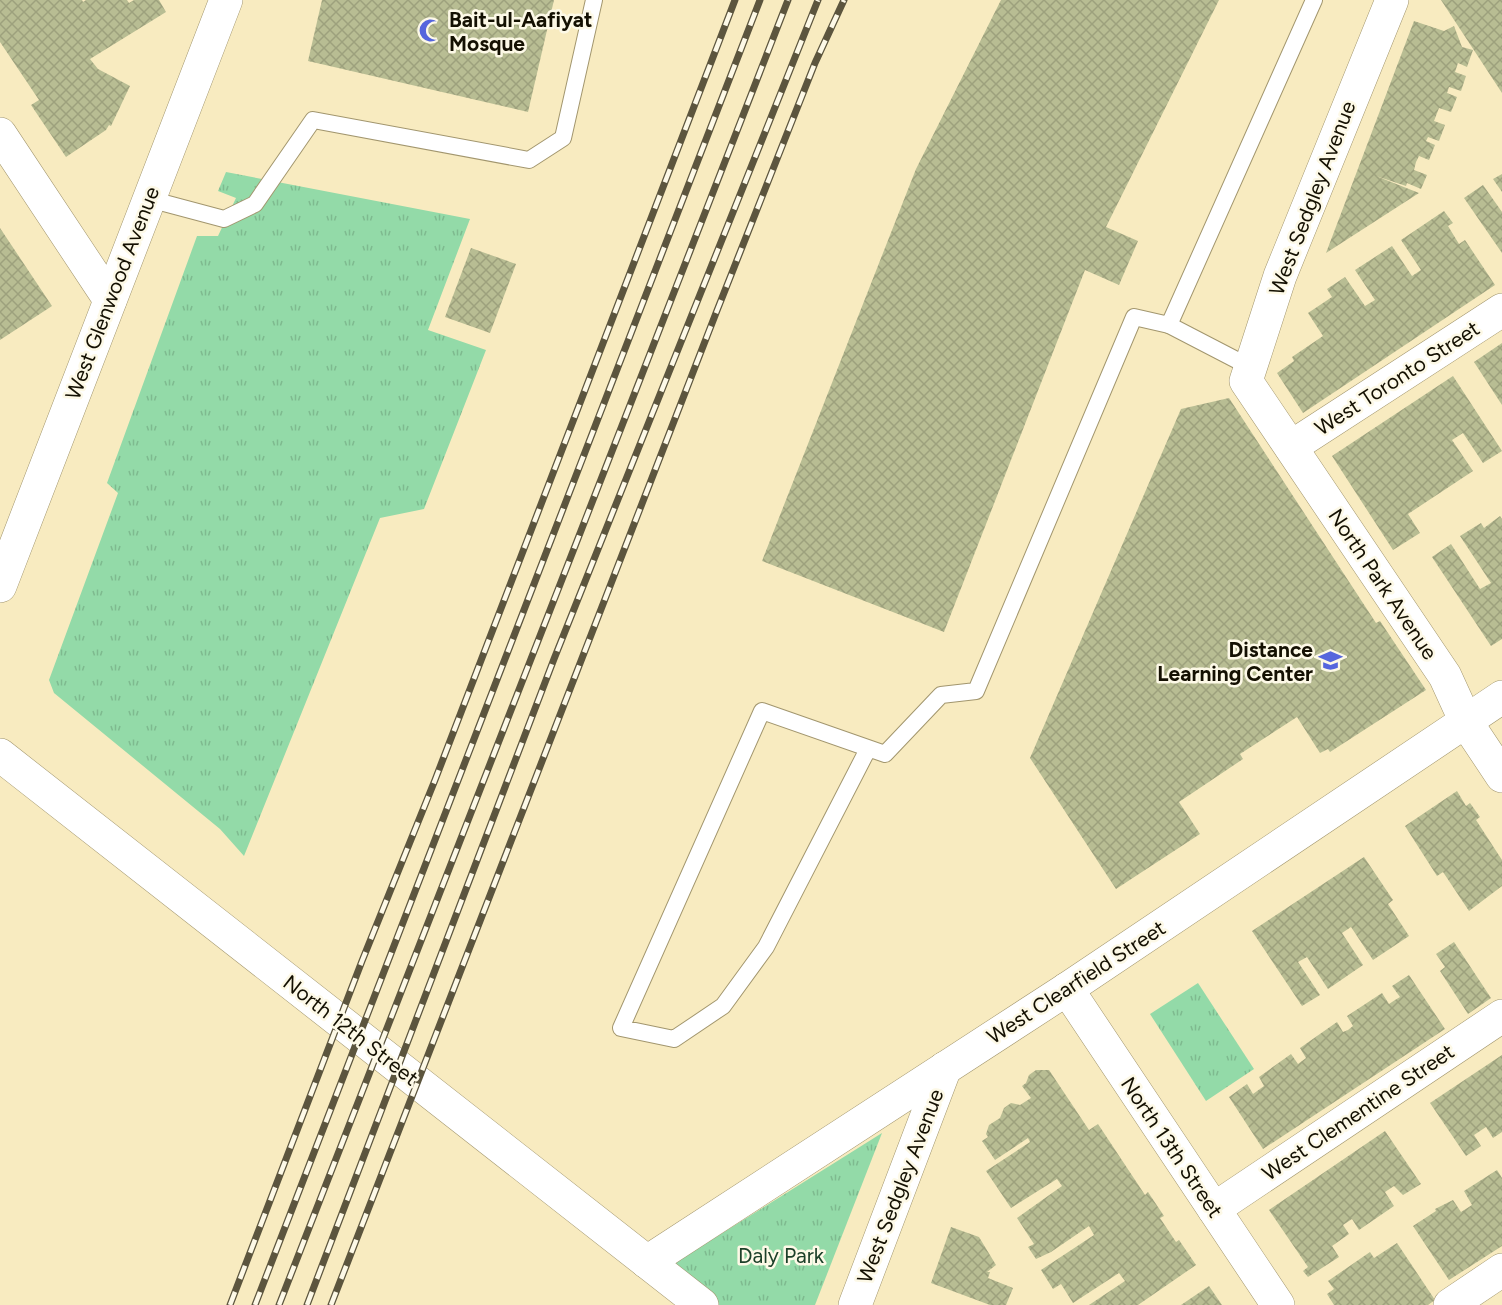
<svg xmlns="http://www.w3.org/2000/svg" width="1502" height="1305" font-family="Figtree,sans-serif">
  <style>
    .grass { fill: url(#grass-tufts) }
    .building { fill: url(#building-cross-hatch) }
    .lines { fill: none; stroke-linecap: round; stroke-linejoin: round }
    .lane-casing { stroke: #a2966e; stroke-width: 18 }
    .street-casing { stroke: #a2966e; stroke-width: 34 }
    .secondary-casing { stroke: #a2966e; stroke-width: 34 }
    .lane { stroke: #fff; stroke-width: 16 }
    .street { stroke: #fff; stroke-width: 33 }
    .secondary { stroke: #fff; stroke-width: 33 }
    .rail-casing { stroke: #5c553e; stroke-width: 7 }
    .rail { stroke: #fdf9e7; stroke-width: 4.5; stroke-dasharray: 14; stroke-linecap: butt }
    .labels { text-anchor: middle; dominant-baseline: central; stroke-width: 5; stroke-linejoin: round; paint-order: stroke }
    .poi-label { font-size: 21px; font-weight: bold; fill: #141002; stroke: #fdf9e7; text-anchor: start }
    .street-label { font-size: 21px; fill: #141002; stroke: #fdf9e7 }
    .park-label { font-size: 21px; fill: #1c4029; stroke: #fdf9e7 }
  </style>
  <defs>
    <pattern id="grass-tufts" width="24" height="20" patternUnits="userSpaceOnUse" patternTransform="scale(1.5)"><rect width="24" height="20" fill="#93daa8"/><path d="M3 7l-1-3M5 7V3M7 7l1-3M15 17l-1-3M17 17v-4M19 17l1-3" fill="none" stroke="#7eba8f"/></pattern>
    <pattern id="building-cross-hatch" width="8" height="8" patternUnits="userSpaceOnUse" patternTransform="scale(1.5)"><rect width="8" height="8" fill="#b8bd93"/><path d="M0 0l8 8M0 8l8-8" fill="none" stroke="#9da17d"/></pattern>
  </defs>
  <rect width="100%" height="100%" fill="#f8ebc0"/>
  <!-- grass -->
  <g class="grass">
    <path d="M226 172 470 219 428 330 486 350 424 509 380 518 244 856 220 829 54 693 49 680 118 493 107 483 197 236H218L236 198 218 191Z"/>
    <path d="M1198 983 1254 1069 1206 1101 1150 1014Z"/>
    <path d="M882 1133 815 1305H718L668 1267Z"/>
  </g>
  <!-- building -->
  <g class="building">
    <path d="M0 0H82L83 2 86 0H127L129 3 134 0H159L166 12 90 59 98 69 130 86 111 126 109 125 106 130 66 157 31 105 39 100 0 42Z"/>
    <path d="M322 0H554L528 112 308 61Z"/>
    <path d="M1001 0H1219L1106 227 1138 241 1119 285 1085 270 944 632 762 561 916 169Z"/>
    <path d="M1441 0H1502V93Z"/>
    <path d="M1414 21 1444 31 1454 26 1462 47 1473 50 1467 67 1458 63 1455 72 1466 76 1461 91 1449 87 1447 93 1457 97 1451 112 1439 108 1434 121 1445 125 1439 141 1428 137 1426 141 1435 145 1429 160 1419 156 1416 162 1414 170 1427 175 1421 189 1407 183 1406 186 1376 176 1419 193 1326 253Z"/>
    <path d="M1502 174V192L1493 179Z"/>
    <path d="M1483 185 1502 212V253L1464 198Z"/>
    <path d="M1444 211 1453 223 1448 226 1459 244 1465 240 1495 285 1303 413 1277 373 1294 361 1292 357 1323 336 1308 313 1332 297 1327 289 1345 277 1365 306 1375 300 1355 270 1392 246 1412 276 1421 270 1401 240Z"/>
    <path d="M0 228 52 306 0 340Z"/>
    <path d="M471 248 516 264 490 333 445 317Z"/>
    <path d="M1502 343V405L1474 362Z"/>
    <path d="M1453 376 1502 451 1483 463 1463 433 1452 440 1473 471 1408 514 1420 533 1393 550 1332 456Z"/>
    <path d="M1229 398 1376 623 1380 621 1426 690 1330 752 1328 749 1320 753 1297 717 1240 754 1243 759 1179 802 1200 834 1116 889 1030 758 1181 409Z"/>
    <path d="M1500 516 1502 519V639L1491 646 1432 557 1451 544 1480 589 1491 583 1460 536 1481 523 1484 528Z"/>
    <path d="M1457 791 1466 806 1470 803 1480 817 1476 820 1502 860V886L1469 911 1443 872 1437 876 1405 826Z"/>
    <path d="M1364 857 1393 900 1388 904 1409 936 1373 960 1351 927 1342 933 1363 965 1328 989 1307 957 1298 962 1320 995 1302 1006 1252 931Z"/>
    <path d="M1454 942 1491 998 1468 1014 1440 971 1445 967 1436 954Z"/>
    <path d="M1409 975 1445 1029 1263 1149 1229 1097 1247 1084 1253 1094 1264 1086 1259 1077 1291 1054 1298 1064 1306 1058 1300 1048 1337 1022 1343 1032 1348 1030 1353 1026 1347 1016 1382 993 1389 1004 1395 1000 1400 997 1392 986Z"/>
    <path d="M1502 1055V1132L1493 1138 1486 1127 1474 1135 1481 1146 1466 1156 1430 1103Z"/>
    <path d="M1036 1070H1049L1089 1130 1098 1124 1145 1195 1148 1192 1164 1216 1160 1218 1176 1242 1179 1240 1196 1265 1138 1305H1089L1125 1281 1119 1273 1073 1303 1061 1284 1053 1289 1041 1270 1094 1235 1089 1226 1051 1252 1036 1259 1028 1247 1034 1244 1017 1218 1062 1186 1057 1179 1011 1208 986 1171 1030 1142 1028 1138 995 1160 982 1141 988 1137 986 1134 989 1125 1000 1118 1004 1108 1011 1103 1020 1105 1031 1098 1022 1086 1026 1083 1029 1075Z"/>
    <path d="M1385 1131 1421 1184 1403 1195 1394 1186 1385 1192 1394 1206 1359 1230 1352 1219 1343 1225 1349 1234 1332 1246 1339 1257 1308 1277 1303 1271 1308 1267 1269 1210Z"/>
    <path d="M1497 1170 1502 1178V1246L1449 1280 1413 1226 1436 1211 1435 1209 1453 1200 1461 1212 1472 1205 1464 1191Z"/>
    <path d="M951 1227 979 1237 996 1265 987 1272H990L988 1278 1013 1288 1006 1305H990L931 1283Z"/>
    <path d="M1397 1243 1435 1300 1428 1305H1334L1327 1294 1334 1289 1328 1281 1370 1252 1374 1258Z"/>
    <path d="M1209 1286 1222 1305H1181Z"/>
  </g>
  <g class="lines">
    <defs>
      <g id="lane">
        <path d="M149 199 224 219 255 204 313 120 529 160 563 138 594 0"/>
        <path d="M1169 325 1250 367"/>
        <path d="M868 749 766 947 723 1006 674 1039 621 1028 762 711 885 754 941 695 976 691 1134 317 1169 325 1314 0"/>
      </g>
      <g id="street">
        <path d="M1392 0 1280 276 1246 381 1445 676 1466 722 1502 776"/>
        <path d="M0 134 110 300"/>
        <path d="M1291 447 1502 310"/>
        <path d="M0 755 702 1305"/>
        <path d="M1067 989 1278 1305"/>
        <path d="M1214 1209 1502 1016"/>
        <path d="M647 1262 1067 989 1502 697"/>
        <path d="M855 1305 945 1068"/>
        <path d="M1450 1305 1502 1270"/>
      </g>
      <path id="secondary" d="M0 586 226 0"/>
    </defs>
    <!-- lane casing -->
    <use href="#lane" class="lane-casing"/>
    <!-- street casing -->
    <use href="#street" class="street-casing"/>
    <!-- secondary casing -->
    <use href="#secondary" class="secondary-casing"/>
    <!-- lane -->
    <use href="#lane" class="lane"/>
    <!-- street -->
    <use href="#street" class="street"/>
    <!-- secondary -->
    <use href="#secondary" class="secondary"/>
    <defs>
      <g id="rail">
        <path d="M230 1305 362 961 435 780 735 0"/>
        <path d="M255 1305 760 0"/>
        <path d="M279 1305 788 0"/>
        <path d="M307 1305 554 659 818 0"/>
        <path d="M331 1305 716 313 815 63 844 0"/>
      </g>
    </defs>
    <!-- rail casing -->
    <use href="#rail" class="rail-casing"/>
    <!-- rail -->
    <use href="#rail" class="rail"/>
  </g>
  <!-- icons -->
  <defs>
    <symbol id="mosque-bare" viewBox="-9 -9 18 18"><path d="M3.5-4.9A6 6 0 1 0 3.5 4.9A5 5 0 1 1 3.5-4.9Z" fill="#5666dd" stroke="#fdf9e7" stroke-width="2.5" paint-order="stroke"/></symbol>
    <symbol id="school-bare" viewBox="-9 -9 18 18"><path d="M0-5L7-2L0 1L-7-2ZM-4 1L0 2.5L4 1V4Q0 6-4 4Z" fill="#5666dd" stroke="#fdf9e7" stroke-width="2.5" paint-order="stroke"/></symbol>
  </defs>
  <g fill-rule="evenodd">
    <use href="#mosque-bare" x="414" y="14" width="33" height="33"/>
    <use href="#school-bare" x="1314" y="644" width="33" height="33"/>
  </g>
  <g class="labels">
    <!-- poi labels -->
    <g class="poi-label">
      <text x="449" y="19">Bait-ul-Aafiyat<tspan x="449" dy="24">Mosque</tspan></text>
      <text x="1313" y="649" text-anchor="end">Distance<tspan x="1313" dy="24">Learning Center</tspan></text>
    </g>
    <!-- street labels -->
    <g class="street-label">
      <text transform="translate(1312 198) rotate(-69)">West Sedgley Avenue</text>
      <text transform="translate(112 293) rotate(-69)">West Glenwood Avenue</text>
      <text transform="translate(1397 378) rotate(-33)">West Toronto Street</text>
      <text transform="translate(1383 584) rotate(56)">North Park Avenue</text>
      <text transform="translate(1076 982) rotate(-33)">West Clearfield Street</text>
      <text transform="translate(351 1030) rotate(38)">North 12th Street</text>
      <text transform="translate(1358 1112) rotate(-34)">West Clementine Street</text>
      <text transform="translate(1172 1147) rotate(56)">North 13th Street</text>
      <text transform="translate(900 1186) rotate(-69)">West Sedgley Avenue</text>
    </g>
    <!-- park labels -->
    <g class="park-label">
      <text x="781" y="1255">Daly Park</text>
    </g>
  </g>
</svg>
